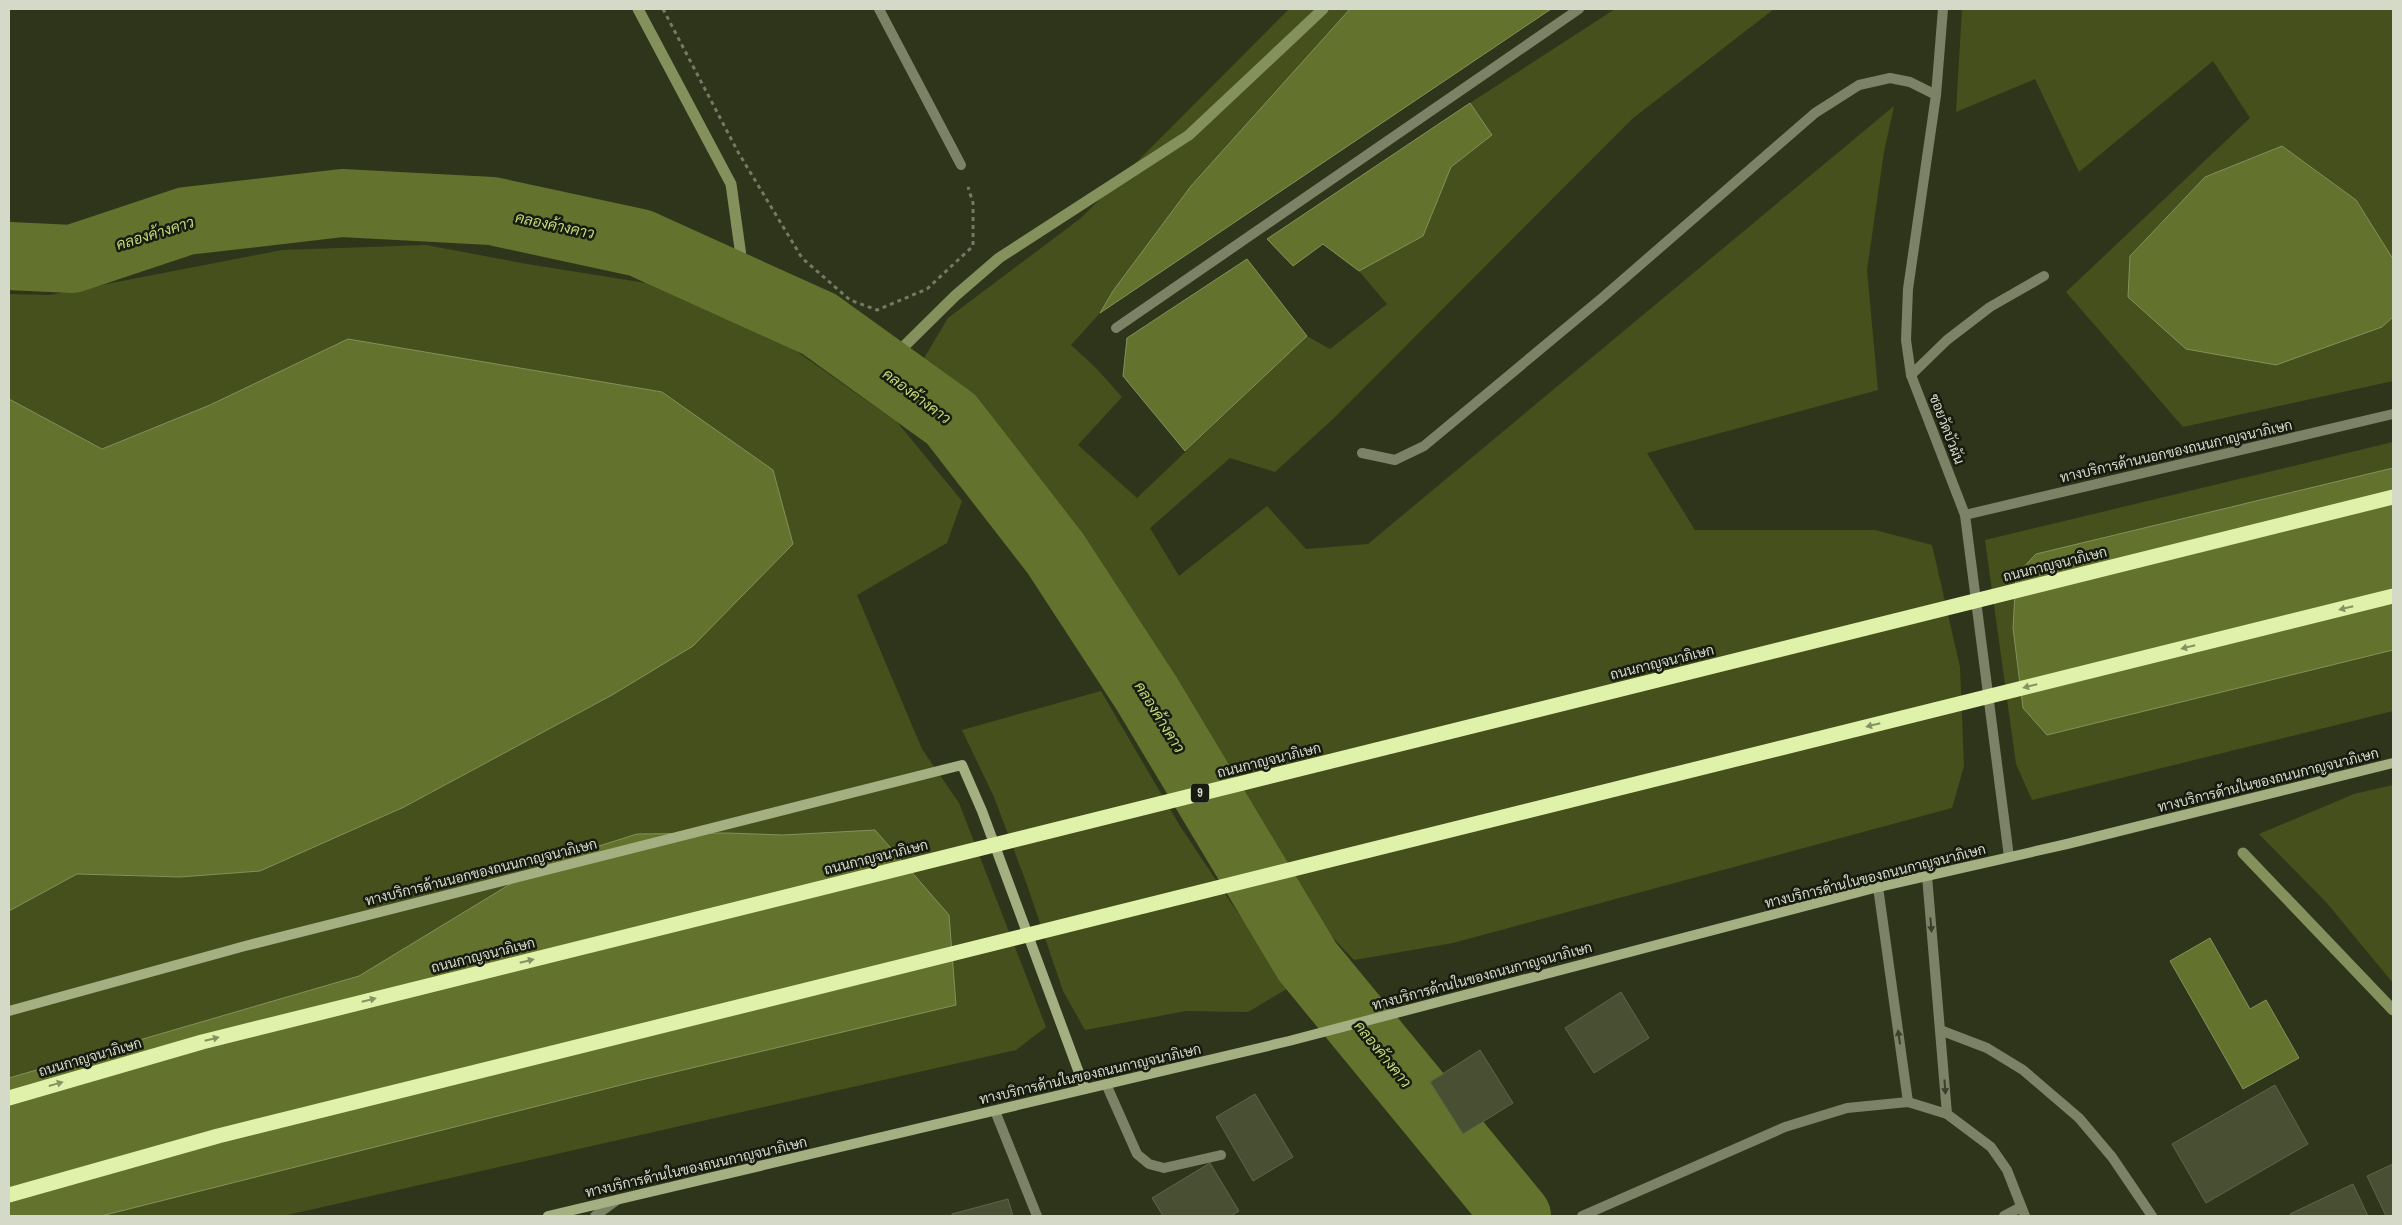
<svg xmlns="http://www.w3.org/2000/svg" width="2402" height="1225" font-family="'Archivo Narrow',Sarabun,sans-serif">
  <style>
    .green { fill: #45501c }
    .water { fill: #63722d; stroke: #85915c }
    .lines { fill: none; stroke-linecap: round; stroke-linejoin: round }
    .stream { stroke: #85915c; stroke-width: 11 }
    .river { stroke: #63722d; stroke-width: 68 }
    .building { fill: #484f33; stroke: #5e6649 }
    .path { stroke: #747a63; stroke-width: 3; stroke-dasharray: 4 4; stroke-linecap: butt }
    .lane { stroke: #7b8266; stroke-width: 10 }
    .street { stroke: #7b8266; stroke-width: 10 }
    .secondary { stroke: #a4b082; stroke-width: 10 }
    .highway { stroke: #e0f2aa; stroke-width: 15 }
    .oneway { fill: #869164 }
    .oneway2 { fill: #3b3f2d }
    .labels { text-anchor: middle; dominant-baseline: central; stroke-width: 5; stroke-linejoin: round; paint-order: stroke }
    .shield { fill: #181b0f; stroke: #9ca090; stroke-width: 1 }
    .shield-label { font-size: 12px; font-weight: bold; fill: #d4d9c8 }
    .street-label { font-size: 14px; fill: #d4d9c8; stroke: #181b0f }
    .water-label { font-size: 15px; font-style: italic; fill: #c3d978; stroke: #181b0f }
  </style>
  <rect width="100%" height="100%" fill="#2f351a"/>
  <!-- green -->
  <g class="green">
    <path d="M1289 9H1350L1191 186 1113 291 1100 313 1071 345 1096 368 1122 397 1078 445 1137 498 1307 336 1330 349 1387 304 1359 271 1423 236 1451 167 1492 135 1470 103 1615 9H1774L1632 119 1334 418 1275 472 1230 458 1150 528 1179 576 1267 506 1306 549 1368 544 1894 106 1884 152 1867 270 1878 390 1647 453 1695 530H1875L1932 545 1960 667 1964 766 1952 808 1453 943 1354 960 1298 901 1201 728 1163 696 1104 602 965 403 920 365 948 318 1081 218Z"/>
    <path d="M1962 9H2393V259L2356 200 2282 146 2205 177 2130 256 2382 327 2393 317V381L2183 427 2066 292 2250 118 2213 61 2079 172 2035 79 1956 112Z"/>
    <path d="M426 245 527 264 715 294 897 422 962 501 947 543 857 595 922 749 959 803 1046 1027 1016 1050 283 1216H9V911L77 874 180 877 260 871 404 807 612 695 662 392 349 339 210 405 102 449 9 399V294L50 295 282 250Z"/>
    <path d="M2393 442V711L2032 800 2016 764 1985 540Z"/>
    <path d="M1101 691 1180 826 1240 916 1295 984 1248 1012 1186 1011 1085 1030 1063 991 1026 882 994 797 962 730Z"/>
    <path d="M2393 785V983L2326 902 2259 834 2354 794Z"/>
  </g>
  <!-- water -->
  <g class="water">
    <path d="M1350 9H1551L1100 313 1113 291 1191 186Z"/>
    <path d="M1470 103 1492 135 1451 167 1423 236 1359 271 1323 244 1293 266 1267 239Z"/>
    <path d="M2282 146 2356 200 2393 259V317L2382 327 2276 365 2186 349 2128 297 2130 256 2205 177Z"/>
    <path d="M1247 259 1307 336 1185 451 1123 376 1127 338Z"/>
    <path d="M348 339 662 392 773 470 793 544 693 646 612 695 404 807 260 871 180 877 77 874 9 911V399L102 449 210 405Z"/>
    <path d="M2393 468V650L2047 735 2023 708 2013 628 2016 575 2036 554Z"/>
    <path d="M875 830 949 915 956 1005 637 1081 101 1216H9V1078L359 976 545 863 637 834 727 833 783 835Z"/>
    <path d="M2210 938 2250 1009 2266 1000 2299 1058 2243 1089 2170 961Z"/>
  </g>
  <g class="lines">
    <!-- stream -->
    <g class="stream">
      <path d="M638 9 731 184 746 292"/>
      <path d="M881 369 955 296 999 258 1189 135 1323 9"/>
      <path d="M2243 853 2393 1010"/>
    </g>
    <!-- river -->
    <path class="river" d="M9 256 72 259 186 221 342 203 492 211 640 243 819 324 951 419 1055 553 1147 694 1307 961 1517 1216"/>
  </g>
  <!-- building -->
  <g class="building">
    <path d="M1621 992 1649 1038 1594 1073 1565 1028Z"/>
    <path d="M1480 1050 1513 1103 1463 1134 1430 1082Z"/>
    <path d="M2275 1085 2308 1144 2206 1203 2172 1144Z"/>
    <path d="M1255 1094 1293 1157 1253 1181 1216 1117Z"/>
    <path d="M1210 1163 1239 1211 1231 1216H1163L1152 1198Z"/>
    <path d="M2393 1164V1216H2386L2367 1176Z"/>
    <path d="M2353 1184 2368 1216H2291L2290 1214Z"/>
    <path d="M1008 1199 1013 1216H952V1214Z"/>
  </g>
  <g class="lines">
    <!-- path -->
    <path class="path" d="M663 9 738 152 802 258 850 300 877 310 927 289 973 246V203L968 187"/>
    <!-- lane -->
    <g class="lane">
      <path d="M879 9 961 165"/>
      <path d="M1362 453 1395 460 1424 446 1602 298 1815 113 1859 85 1890 78 1910 82 1936 95"/>
      <path d="M995 1111 1037 1216"/>
    </g>
    <!-- street -->
    <g class="street">
      <path d="M1943 9 1936 95 1908 289 1906 340 1911 375 1965 515 2009 857"/>
      <path d="M1116 328 1579 9"/>
      <path d="M1911 375 1947 340 1990 307 2044 276"/>
      <path d="M1965 515 2393 414"/>
      <path d="M1927 876 1947 1114"/>
      <path d="M1878 887 1908 1102"/>
      <path d="M1940 1030 1987 1048 2023 1070 2079 1118 2112 1157 2152 1216"/>
      <path d="M1106 1084 1137 1154 1149 1164 1164 1168 1221 1155"/>
      <path d="M595 1216 617 1200"/>
      <path d="M1582 1216 1785 1127 1847 1108 1908 1102 1947 1114 1991 1147 2007 1170 2025 1216"/>
      <path d="M2004 1216 2021 1207"/>
    </g>
    <!-- secondary -->
    <g class="secondary">
      <path d="M9 1011 245 946 962 765 982 811 1085 1089"/>
      <path d="M548 1216 1289 1041 1878 887 2067 844 2393 763"/>
    </g>
    <!-- highway -->
    <g class="highway">
      <path d="M9 1098 202 1042 2393 497"/>
      <path d="M9 1195 218 1136 2393 596"/>
    </g>
  </g>
  <!-- one-way arrows -->
  <defs><path id="oneway-solid" d="M-6-.8H1V-3.2L6.5 0L1 3.2V.8H-6Z" transform="scale(1.25)"/></defs>
  <g class="oneway">
    <use href="#oneway-solid" transform="translate(2346 608) rotate(166)"/>
    <use href="#oneway-solid" transform="translate(2188 647) rotate(166)"/>
    <use href="#oneway-solid" transform="translate(2030 686) rotate(166)"/>
    <use href="#oneway-solid" transform="translate(1873 725) rotate(166)"/>
    <use href="#oneway-solid" transform="translate(527 961) rotate(-14)"/>
    <use href="#oneway-solid" transform="translate(369 1000) rotate(-14)"/>
    <use href="#oneway-solid" transform="translate(212 1039) rotate(-14)"/>
    <use href="#oneway-solid" transform="translate(56 1084) rotate(-16)"/>
  </g>
  <g class="oneway2">
    <use href="#oneway-solid" transform="translate(1931 925) rotate(85)"/>
    <use href="#oneway-solid" transform="translate(1899 1037) rotate(-98)"/>
    <use href="#oneway-solid" transform="translate(1945 1087) rotate(86)"/>
  </g>
  <g class="labels">
    <!-- shield labels -->
    <rect class="shield" x="1191" y="783.5" width="18" height="19" rx="4"/>
    <g class="shield-label">
      <text x="1200" y="793">9</text>
    </g>
    <!-- street labels -->
    <g class="street-label">
      <text transform="translate(1947 429) rotate(69)">ซอยวัดบัวผัน</text>
      <text transform="translate(2176 451) rotate(-13)">ทางบริการด้านนอกของถนนกาญจนาภิเษก</text>
      <text transform="translate(2055 564) rotate(-14)">ถนนกาญจนาภิเษก</text>
      <text transform="translate(1662 662) rotate(-14)">ถนนกาญจนาภิเษก</text>
      <text transform="translate(1269 760) rotate(-14)">ถนนกาญจนาภิเษก</text>
      <text transform="translate(2268 780) rotate(-14)">ทางบริการด้านในของถนนกาญจนาภิเษก</text>
      <text transform="translate(876 857) rotate(-14)">ถนนกาญจนาภิเษก</text>
      <text transform="translate(481 872) rotate(-14)">ทางบริการด้านนอกของถนนกาญจนาภิเษก</text>
      <text transform="translate(1875 876) rotate(-14)">ทางบริการด้านในของถนนกาญจนาภิเษก</text>
      <text transform="translate(483 955) rotate(-14)">ถนนกาญจนาภิเษก</text>
      <text transform="translate(1482 976) rotate(-15)">ทางบริการด้านในของถนนกาญจนาภิเษก</text>
      <text transform="translate(90 1057) rotate(-16)">ถนนกาญจนาภิเษก</text>
      <text transform="translate(1090 1074) rotate(-13)">ทางบริการด้านในของถนนกาญจนาภิเษก</text>
      <text transform="translate(696 1167) rotate(-13)">ทางบริการด้านในของถนนกาญจนาภิเษก</text>
    </g>
    <!-- water labels -->
    <g class="water-label">
      <text transform="translate(555 225) rotate(12)">คลองค้างคาว</text>
      <text transform="translate(155 233) rotate(-17)">คลองค้างคาว</text>
      <text transform="translate(917 396) rotate(37)">คลองค้างคาว</text>
      <text transform="translate(1160 717) rotate(58)">คลองค้างคาว</text>
      <text transform="translate(1383 1054) rotate(51)">คลองค้างคาว</text>
    </g>
  </g>
  <!-- border -->
  <rect width="2402" height="1225" fill="none" stroke="#d4d9c8" stroke-width="20"/>
</svg>
